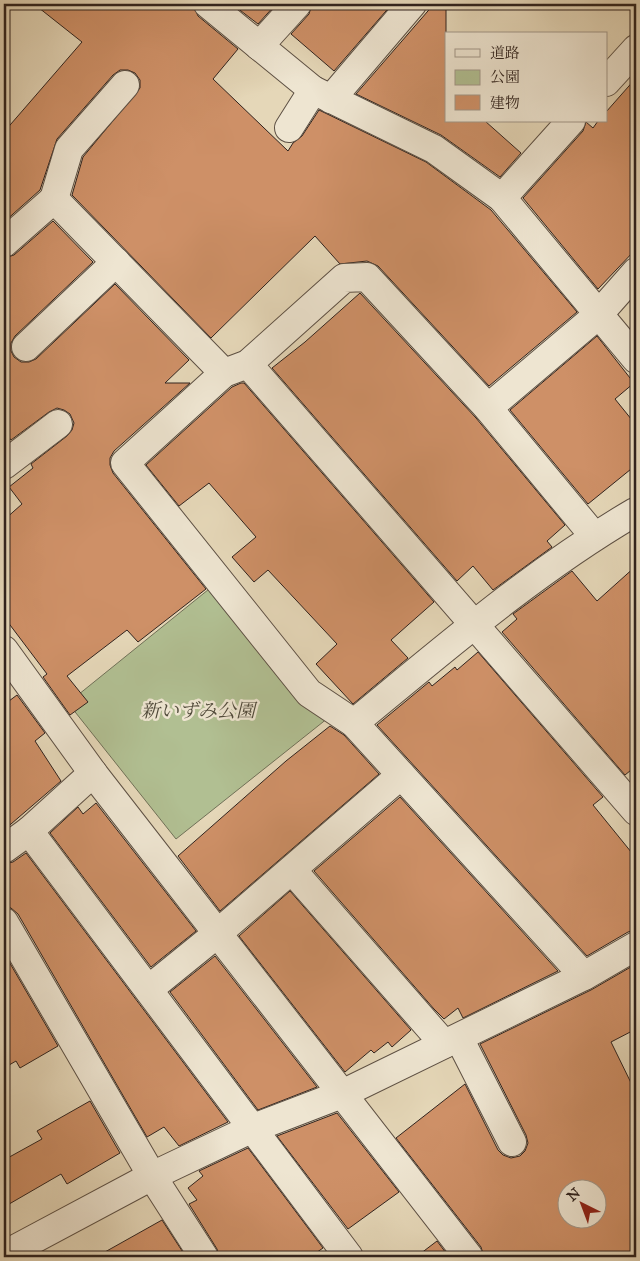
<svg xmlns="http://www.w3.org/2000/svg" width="640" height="1261" font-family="'IM FELL Great Primer','Noto Serif JP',serif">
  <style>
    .green { fill: #b1bf92; stroke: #707158 }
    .building { fill: #ce9067; stroke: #30231e; fill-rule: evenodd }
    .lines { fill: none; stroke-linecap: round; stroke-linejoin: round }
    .minor-casing { stroke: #5d5044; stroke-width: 30 }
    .minor { stroke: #eee5d1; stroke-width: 28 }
    .labels { text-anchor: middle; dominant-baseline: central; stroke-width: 5; stroke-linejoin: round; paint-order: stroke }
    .park-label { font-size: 19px; font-style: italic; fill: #504a3b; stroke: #eee5d1 }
  </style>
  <rect width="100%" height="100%" fill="#e5d7b8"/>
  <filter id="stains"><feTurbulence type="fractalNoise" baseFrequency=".004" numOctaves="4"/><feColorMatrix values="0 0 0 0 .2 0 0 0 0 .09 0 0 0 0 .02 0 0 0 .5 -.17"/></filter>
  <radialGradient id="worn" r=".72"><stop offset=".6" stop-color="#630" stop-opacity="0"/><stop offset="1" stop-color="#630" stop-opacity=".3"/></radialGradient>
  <!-- green -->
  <path class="green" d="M219 581 328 718 176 839 68 703Z"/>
  <!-- building -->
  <g class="building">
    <path d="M34 4H193L198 16 238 49 213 79 288 151 293 143 302 136 319 110 426 162 491 210 577 312 489 386 378 266 367 261 340 264 315 236 211 338 72 195 83 157 140 88V80L135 73 128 70H120L113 75 57 139 40 190 4 222V132L82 42Z"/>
    <path d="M232 4H276L258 24Z"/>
    <path d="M312 4H392L334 71 291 34 309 14Z"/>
    <path d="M434 4H446V121H485L521 153 500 177 441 135 356 94Z"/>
    <path d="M636 78V249L598 289 523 198 583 131 586 122 593 128 598 121H606V112Z"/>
    <path d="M53 221 93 262 15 336 11 343V351L14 357 21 362H29L36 359 115 284 189 360 165 383H190L114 451 110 458V465L113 473 206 589 138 642 127 630 67 676 88 702 70 715 43 677 47 674 4 617V520L22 504 9 487 33 468 31 464 67 436 72 430 74 423 70 414 64 410 57 408 49 412 11 440 4 431V258L14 255Z"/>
    <path d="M360 293 476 418 565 525 547 541 552 547 493 590 473 566 457 581 272 368 305 342Z"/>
    <path d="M597 336 634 383 615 399 636 425V465L588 504 510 410Z"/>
    <path d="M241 383H244L434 602 391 640 408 658 353 704 316 664 337 644 268 570 254 582 232 557 256 537 209 483 179 506 146 465 232 387Z"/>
    <path d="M636 566V766L625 775 502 632 517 619 513 614 572 571 597 601Z"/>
    <path d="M478 652 603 797 593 805 636 858V930L628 932 587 956 377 725 429 682 432 686 455 667 457 670Z"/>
    <path d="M4 692 9 701 17 695 45 733 35 741 61 781 4 830Z"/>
    <path d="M330 726 344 735 379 774 220 911 178 856 286 761Z"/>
    <path d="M400 797 558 971 463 1018 458 1008 444 1019 434 1009 314 871Z"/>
    <path d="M96 803 196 931 151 967 50 833 78 807 83 814Z"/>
    <path d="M26 853 228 1122 179 1146 164 1127 147 1137 18 914 11 908 4 906V864L13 862Z"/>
    <path d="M290 891 411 1030 392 1047 388 1042 374 1053 371 1050 345 1072 239 936Z"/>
    <path d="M4 953 58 1046 20 1068 16 1061 4 1068Z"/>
    <path d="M215 956 317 1087 258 1110 170 992Z"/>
    <path d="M636 964V1029L611 1042 636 1093V1257H484L481 1247 396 1138 465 1084 498 1150 503 1155 511 1158 520 1156 525 1151 528 1143 526 1135 480 1044 591 990ZM568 1188H598V1218H568Z"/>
    <path d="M90 1101 120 1153 67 1184 61 1174 4 1207V1160L42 1139 37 1131Z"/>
    <path d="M337 1113 399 1192 348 1229 277 1136Z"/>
    <path d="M248 1148 323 1248 310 1257H219L217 1249 189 1204 197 1200 188 1188 203 1176 199 1171Z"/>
    <path d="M162 1220 186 1257H96Z"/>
    <path d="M437 1241 449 1257H416Z"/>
  </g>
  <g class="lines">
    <defs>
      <g id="minor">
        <path d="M208 4 313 90 434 149 502 198 636 359"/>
        <path d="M259 46 297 4"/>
        <path d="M606 82 636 49"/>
        <path d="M331 99 412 4"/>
        <path d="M289 128 313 90"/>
        <path d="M502 198 571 121"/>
        <path d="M54 199 69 149 125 85"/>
        <path d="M4 243 54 199 224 373"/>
        <path d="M26 347 116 262"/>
        <path d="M248 364 636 811"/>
        <path d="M488 408 598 315 636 272"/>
        <path d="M4 465 58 424"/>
        <path d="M594 536 488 408 367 277 344 278 248 364 224 373 125 463 309 693 354 723C444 649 534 571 635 512"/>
        <path d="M4 650 93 773 469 1257"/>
        <path d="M354 723 584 976"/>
        <path d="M29 831 349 1257"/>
        <path d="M4 849 29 831 93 773"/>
        <path d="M292 870 444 1044"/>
        <path d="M4 922 152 1176 204 1257"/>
        <path d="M149 989 218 933 401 775"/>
        <path d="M459 1038 512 1142"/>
        <path d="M4 1255 152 1176 251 1129 342 1094 584 976 636 946"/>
      </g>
    </defs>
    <!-- minor casing -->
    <use href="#minor" class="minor-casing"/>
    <!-- minor -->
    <use href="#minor" class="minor"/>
  </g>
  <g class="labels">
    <!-- park labels -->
    <g class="park-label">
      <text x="198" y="710">新いずみ公園</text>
    </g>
  </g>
  <!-- margin -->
  <rect width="640" height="1261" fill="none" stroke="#e5d7b8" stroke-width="20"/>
  <rect x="5" y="5" width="630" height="1251" fill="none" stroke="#30231e" stroke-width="2.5"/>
  <rect x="10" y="10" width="620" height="1241" fill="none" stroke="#30231e"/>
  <!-- legend -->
  <rect x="445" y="32" width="162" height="90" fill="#eee5d1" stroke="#a29789"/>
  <rect x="455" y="49" width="25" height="8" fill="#eee5d1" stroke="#a29789"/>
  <text x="490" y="58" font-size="15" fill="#30231e">道路</text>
  <rect x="455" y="70" width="25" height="15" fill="#b1bf92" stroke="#a29789"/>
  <text x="490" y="82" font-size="15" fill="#30231e">公園</text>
  <rect x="455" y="95" width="25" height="15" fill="#ce9067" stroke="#a29789"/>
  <text x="490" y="108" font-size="15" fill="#30231e">建物</text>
  <!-- north arrow -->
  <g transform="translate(582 1204) rotate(318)"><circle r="24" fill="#eee5d1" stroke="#a29789"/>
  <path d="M0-4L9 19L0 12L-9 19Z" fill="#8f2418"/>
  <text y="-8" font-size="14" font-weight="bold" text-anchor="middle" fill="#30231e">N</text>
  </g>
  <rect width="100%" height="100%" filter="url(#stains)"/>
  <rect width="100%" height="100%" fill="url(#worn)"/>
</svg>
